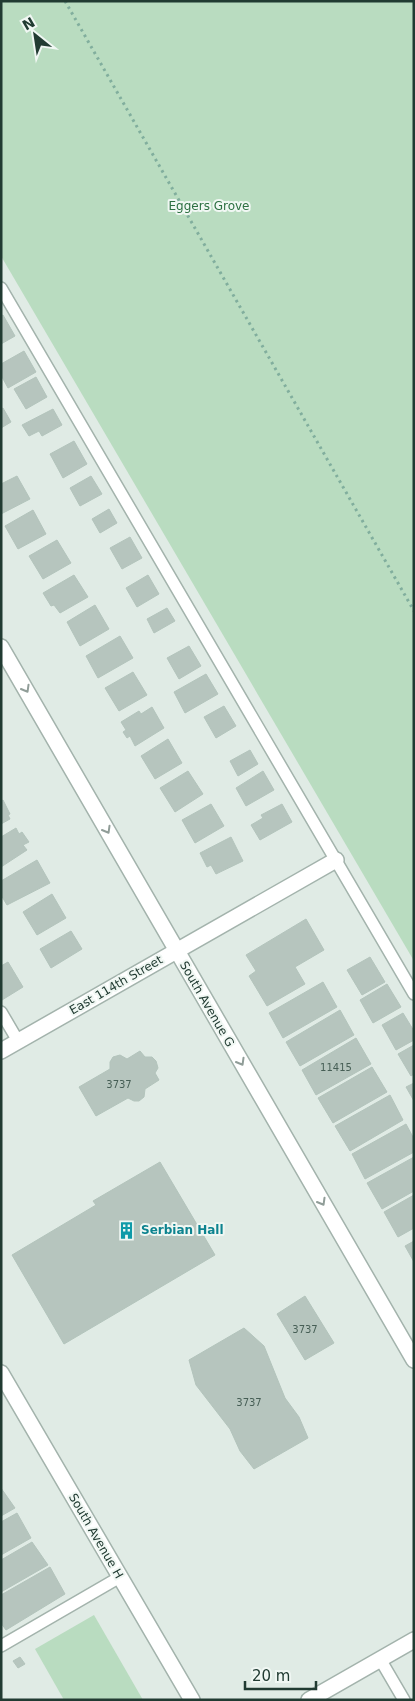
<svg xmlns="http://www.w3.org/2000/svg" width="415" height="1701" font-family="'DejaVu Sans',sans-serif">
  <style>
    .green { fill: #b9dcc0 }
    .building { fill: #b6c5be; stroke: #b3c4bc }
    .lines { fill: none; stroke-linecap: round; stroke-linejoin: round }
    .service-casing { stroke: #a3b3ac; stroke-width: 14 }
    .minor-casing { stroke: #a3b3ac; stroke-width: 18 }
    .path { stroke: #81ae9d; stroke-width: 3; stroke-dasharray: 2.5 4; stroke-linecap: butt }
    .service { stroke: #fff; stroke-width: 11 }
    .minor { stroke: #fff; stroke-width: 15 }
    .oneway { stroke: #909d98 }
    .labels { text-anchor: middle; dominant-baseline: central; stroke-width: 4; stroke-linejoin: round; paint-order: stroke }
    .number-label { font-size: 10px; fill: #465e55 }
    .park-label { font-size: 12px; fill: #2d7042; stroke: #f0f7f3 }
    .street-label { font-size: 12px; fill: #213b32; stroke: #f0f7f3 }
    .culture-label { font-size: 12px; font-weight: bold; fill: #0d838f; stroke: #f0f7f3; text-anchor: start }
  </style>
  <rect width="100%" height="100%" fill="#e0ebe5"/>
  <!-- green -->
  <g class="green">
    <path d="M1 1H414V961L1 256Z"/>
    <path d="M94 1615 143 1700H64L35 1649Z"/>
  </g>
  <!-- building -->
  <g class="building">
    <path d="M3 315 15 336 1 344V316Z"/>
    <path d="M24 351 36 372 8 388 1 375V364Z"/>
    <path d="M36 377 47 397 26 409 14 389Z"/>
    <path d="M3 408 11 422 1 428V409Z"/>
    <path d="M53 409 62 425 42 436 39 431 29 436 22 425Z"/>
    <path d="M74 441 87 464 63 478 50 454Z"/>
    <path d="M17 476 30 499 1 514V484Z"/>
    <path d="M91 476 102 494 80 506 70 488Z"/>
    <path d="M109 509 117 523 100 533 92 519Z"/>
    <path d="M33 510 46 534 18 549 5 526Z"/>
    <path d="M130 537 142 558 122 569 110 548Z"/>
    <path d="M57 540 71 563 43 579 29 556Z"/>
    <path d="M74 575 88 597 60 613 54 605 51 606 43 593Z"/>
    <path d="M148 575 159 594 137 607 126 588Z"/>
    <path d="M95 605 109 629 80 646 67 622Z"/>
    <path d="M167 608 175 621 154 633 147 619Z"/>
    <path d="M120 636 133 658 98 678 86 656Z"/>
    <path d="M189 646 201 666 179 679 167 658Z"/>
    <path d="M133 672 147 695 119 711 105 688Z"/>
    <path d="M206 674 218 694 185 713 174 692Z"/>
    <path d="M224 706 236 726 216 738 204 717Z"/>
    <path d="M152 707 164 728 135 746 130 736 127 738 123 732 126 730 121 722 139 711 141 714Z"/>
    <path d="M168 739 182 763 155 779 141 756Z"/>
    <path d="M250 750 258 764 238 776 230 761Z"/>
    <path d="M188 771 203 794 175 812 160 788Z"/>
    <path d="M263 771 274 790 246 806 236 788Z"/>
    <path d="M3 800 10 814 8 815 10 819 1 824V801Z"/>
    <path d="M211 804 224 826 195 843 182 820Z"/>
    <path d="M282 804 292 822 260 840 251 825 263 818 261 815Z"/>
    <path d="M16 828 19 834 22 832 29 842 23 845 27 850 1 867V837Z"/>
    <path d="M231 837 243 861 216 874 211 865 207 867 200 853Z"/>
    <path d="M37 860 50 883 7 905 1 895V881Z"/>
    <path d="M52 894 66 918 37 935 23 912Z"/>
    <path d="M306 919 324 950 295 967 305 984 267 1006 249 976 256 971 246 955Z"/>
    <path d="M71 931 82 949 51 968 40 949Z"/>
    <path d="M370 957 385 982 362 995 347 970Z"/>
    <path d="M8 962 23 987 2 1000 1 966Z"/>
    <path d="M323 982 337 1007 283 1038 269 1013Z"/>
    <path d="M387 984 401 1007 373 1023 360 1000Z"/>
    <path d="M340 1010 354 1035 300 1066 286 1042Z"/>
    <path d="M403 1013 414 1031V1040L396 1050 382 1025Z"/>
    <path d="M356 1038 371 1064 316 1095 302 1070Z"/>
    <path d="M414 1045V1074L411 1076 398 1054Z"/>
    <path d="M140 1051 145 1057H152L156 1061 158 1068 155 1073 159 1080 145 1089 144 1097 139 1101H134L128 1098 96 1116 79 1087 110 1069V1062L113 1057 120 1055 127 1059Z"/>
    <path d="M372 1067 387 1092 333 1123 318 1098Z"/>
    <path d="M414 1083V1101L406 1087Z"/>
    <path d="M390 1095 403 1120 350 1151 335 1126Z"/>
    <path d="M406 1124 414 1139V1152L365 1179 352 1154Z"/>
    <path d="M414 1157V1191L382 1209 367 1183Z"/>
    <path d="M160 1162 215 1255 64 1344 12 1255 96 1205 93 1201Z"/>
    <path d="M414 1195V1228L398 1237 384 1212Z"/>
    <path d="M414 1241V1262L405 1246Z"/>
    <path d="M305 1296 334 1343 305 1360 277 1314Z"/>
    <path d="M244 1328 264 1346 285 1398 299 1417 308 1438 254 1469 240 1451 230 1429 196 1385 189 1360Z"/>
    <path d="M1 1488 15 1508 1 1516Z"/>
    <path d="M17 1513 31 1538 1 1555V1522Z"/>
    <path d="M32 1542 48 1565 1 1592V1560Z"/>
    <path d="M50 1567 65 1594 6 1630 1 1623V1595Z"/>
    <path d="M20 1657 25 1664 18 1668 13 1661Z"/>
  </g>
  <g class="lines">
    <defs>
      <g id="service">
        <path d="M1 288 414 994"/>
        <path d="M1 1012 18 1041"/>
        <path d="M1 1646 120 1577"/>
        <path d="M380 1659 404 1700"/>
      </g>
      <g id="minor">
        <path d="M1 647 414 1360"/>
        <path d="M1 1051 336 860"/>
        <path d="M1 1373 192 1700"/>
        <path d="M309 1700 414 1640"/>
      </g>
    </defs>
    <!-- service casing -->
    <use href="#service" class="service-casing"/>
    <!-- minor casing -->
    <use href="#minor" class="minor-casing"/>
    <!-- path -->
    <path class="path" d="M65 1 414 611"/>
    <!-- service -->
    <use href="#service" class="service"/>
    <!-- minor -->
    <use href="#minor" class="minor"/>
  </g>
  <!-- one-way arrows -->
  <defs><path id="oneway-chevron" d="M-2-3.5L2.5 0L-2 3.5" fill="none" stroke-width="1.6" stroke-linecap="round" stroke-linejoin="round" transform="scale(1.25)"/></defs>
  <g class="oneway">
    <use href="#oneway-chevron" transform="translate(26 689) rotate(60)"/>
    <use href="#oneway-chevron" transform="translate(107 830) rotate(60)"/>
    <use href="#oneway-chevron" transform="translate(241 1062) rotate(60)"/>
    <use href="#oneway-chevron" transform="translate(322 1202) rotate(60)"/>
  </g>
  <!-- icons -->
  <defs>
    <symbol id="building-bare" viewBox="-9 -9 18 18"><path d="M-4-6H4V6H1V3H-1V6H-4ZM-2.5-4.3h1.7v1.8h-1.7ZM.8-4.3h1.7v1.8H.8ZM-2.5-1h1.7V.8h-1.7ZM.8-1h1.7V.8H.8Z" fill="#0f9aa8" stroke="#f0f7f3" stroke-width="2.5" paint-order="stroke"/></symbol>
  </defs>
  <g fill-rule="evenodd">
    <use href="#building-bare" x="114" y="1218" width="25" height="25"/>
  </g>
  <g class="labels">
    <!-- number labels -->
    <g class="number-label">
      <text x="336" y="1067">11415</text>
      <text x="119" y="1084">3737</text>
      <text x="305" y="1329">3737</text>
      <text x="249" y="1402">3737</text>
    </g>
    <!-- park labels -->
    <g class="park-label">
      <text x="209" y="206">Eggers Grove</text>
    </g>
    <!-- street labels -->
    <g class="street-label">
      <text transform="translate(116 985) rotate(-30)">East 114th Street</text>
      <text transform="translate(207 1004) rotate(60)">South Avenue G</text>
      <text transform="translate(96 1536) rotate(60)">South Avenue H</text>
    </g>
    <!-- culture labels -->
    <g class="culture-label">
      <text x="141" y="1230">Serbian Hall</text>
    </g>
  </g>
  <!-- border -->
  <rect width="415" height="1701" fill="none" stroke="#213b32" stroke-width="5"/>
  <!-- north arrow -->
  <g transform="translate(35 35) rotate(330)" stroke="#f0f7f3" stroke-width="4" paint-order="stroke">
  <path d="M0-4L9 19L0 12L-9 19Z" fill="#213b32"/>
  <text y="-8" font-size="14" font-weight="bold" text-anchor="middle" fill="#213b32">N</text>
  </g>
  <!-- scale -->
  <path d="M245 1681v8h71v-8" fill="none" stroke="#213b32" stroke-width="2.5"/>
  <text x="252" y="1681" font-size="15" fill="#213b32" stroke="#f0f7f3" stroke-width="4" paint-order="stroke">20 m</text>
</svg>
